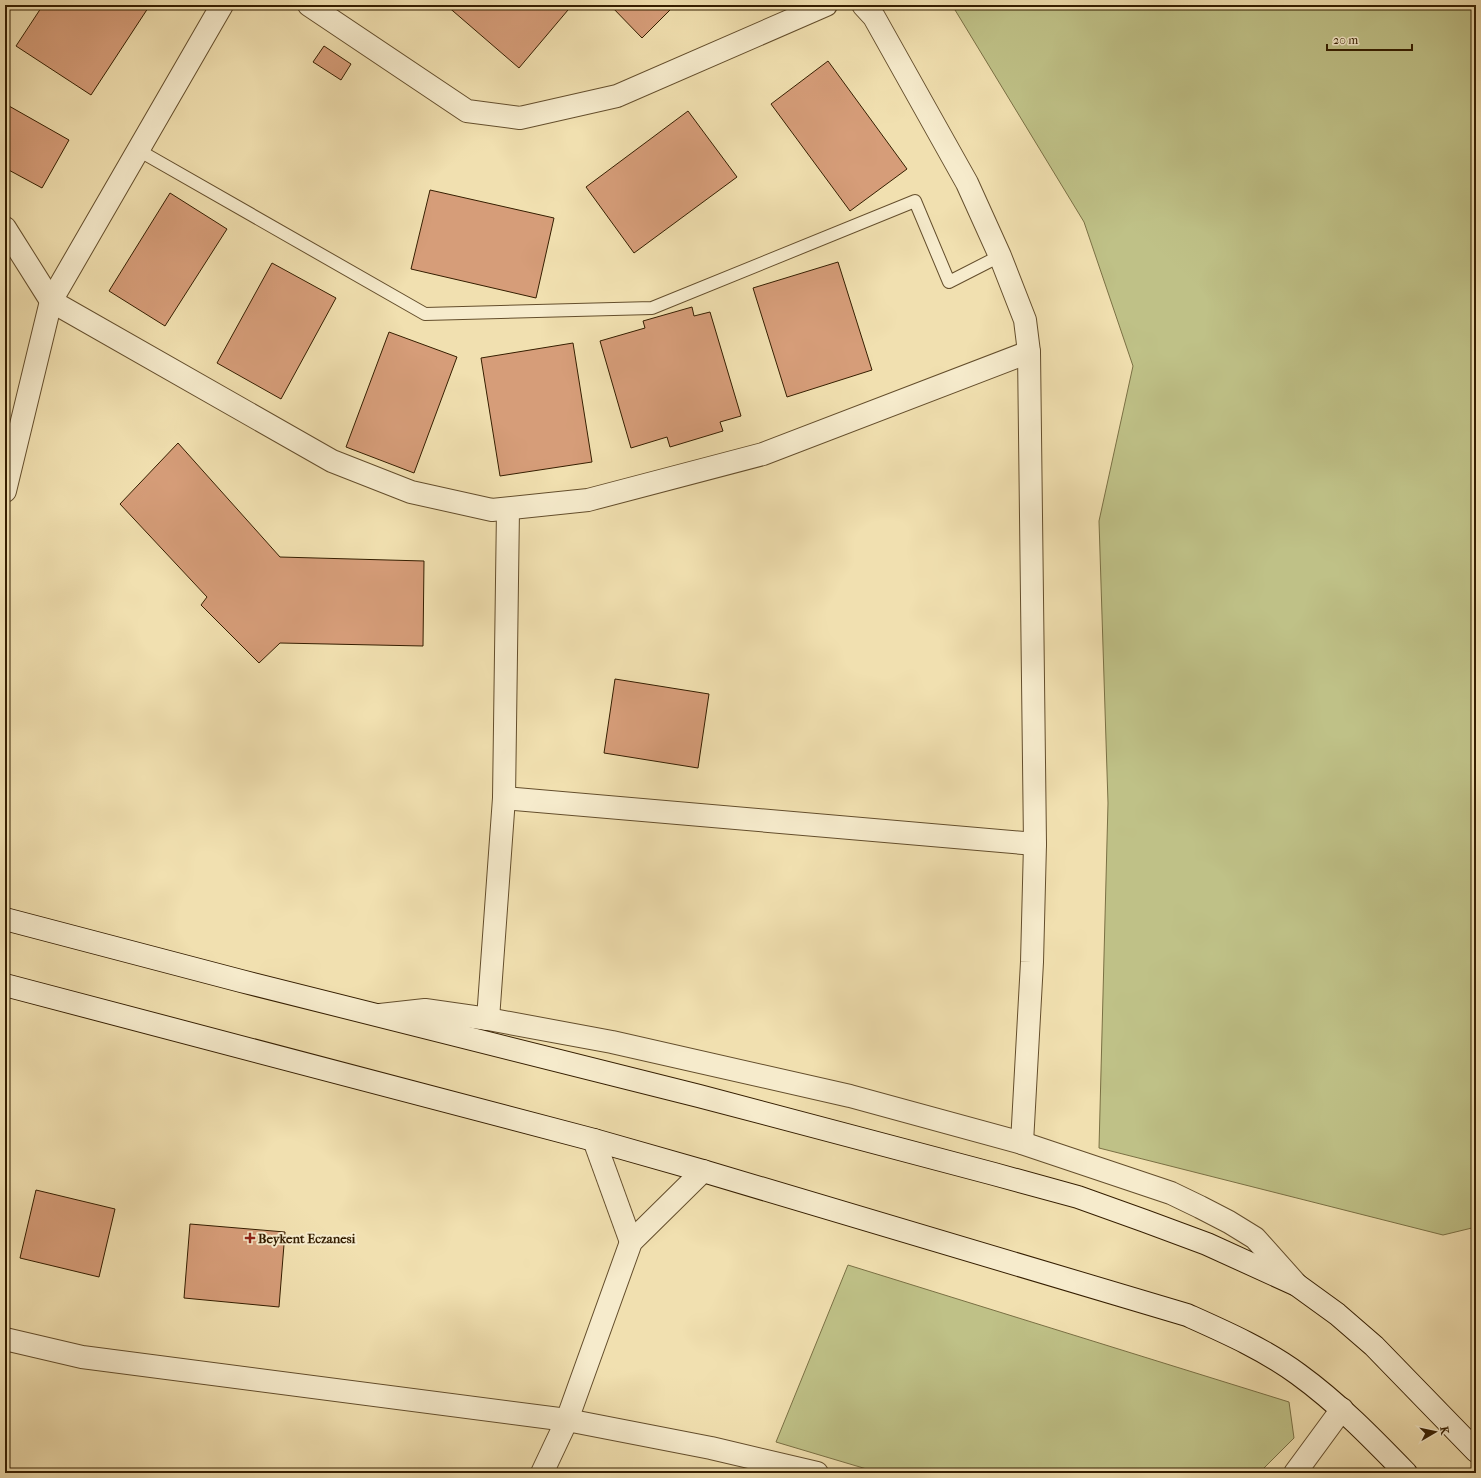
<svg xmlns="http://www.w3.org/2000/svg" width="1481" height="1478" font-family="'IM FELL French Canon',serif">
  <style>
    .green { fill: #bfc187; stroke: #7a7044 }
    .building { fill: #d69d79; stroke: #351e00 }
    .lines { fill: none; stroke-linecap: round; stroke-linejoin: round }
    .lane-casing { stroke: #644e2c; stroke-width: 14 }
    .street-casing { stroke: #644e2c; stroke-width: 24 }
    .secondary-casing { stroke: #351e00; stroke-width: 24 }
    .lane { stroke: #f6ebcc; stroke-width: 12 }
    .street { stroke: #f6ebcc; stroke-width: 22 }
    .secondary { stroke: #f6ebcc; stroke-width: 22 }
    .poi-dot { fill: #8f2418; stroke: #f6ebcc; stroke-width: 1.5 }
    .labels { text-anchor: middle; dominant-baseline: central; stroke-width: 4; stroke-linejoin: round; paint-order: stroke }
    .poi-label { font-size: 13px; font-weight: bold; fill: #351e00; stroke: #f6ebcc; text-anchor: start }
  </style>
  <rect width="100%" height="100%" fill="#f1e0b0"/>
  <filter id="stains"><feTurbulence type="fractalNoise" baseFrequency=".005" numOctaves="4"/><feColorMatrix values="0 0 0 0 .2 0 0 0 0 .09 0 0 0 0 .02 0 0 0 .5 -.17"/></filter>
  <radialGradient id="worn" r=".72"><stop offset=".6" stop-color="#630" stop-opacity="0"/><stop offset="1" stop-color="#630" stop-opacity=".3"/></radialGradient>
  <!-- green -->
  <g class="green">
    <path d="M952 5H1476V1227L1443 1235 1099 1148 1108 803 1099 521 1133 366 1084 222Z"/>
    <path d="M848 1265 1289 1402 1294 1438 1259 1473H880L776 1442Z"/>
  </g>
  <!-- building -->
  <g class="building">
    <path d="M43 5H150L91 95 16 46Z"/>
    <path d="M446 5H562L568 10 519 68Z"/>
    <path d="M610 5H675L642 38Z"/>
    <path d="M324 46 351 64 341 80 313 62Z"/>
    <path d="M828 61 907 169 850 211 771 104Z"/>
    <path d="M9 106 69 140 42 188 5 168V114Z"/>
    <path d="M688 111 737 177 634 253 586 187Z"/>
    <path d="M430 190 554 218 536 298 411 269Z"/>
    <path d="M170 193 227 229 165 326 109 291Z"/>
    <path d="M838 262 872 370 787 397 753 288Z"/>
    <path d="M272 263 336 298 281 399 217 363Z"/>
    <path d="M692 307 694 316 710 312 741 416 720 422 723 431 670 447 667 437 631 448 600 341 645 328 643 321Z"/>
    <path d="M389 332 457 357 414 473 346 447Z"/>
    <path d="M573 343 592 462 500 476 481 358Z"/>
    <path d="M178 443 280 557 424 561 423 646 280 643 259 663 201 605 207 597 120 504Z"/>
    <path d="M615 679 709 694 698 768 604 753Z"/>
    <path d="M36 1190 115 1209 99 1277 20 1258Z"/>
    <path d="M190 1224 285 1232 279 1307 184 1298Z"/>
  </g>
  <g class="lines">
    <defs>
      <path id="lane" d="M138 150 425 314 652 308 915 201 949 282 1000 256"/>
      <g id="street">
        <path d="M309 5 467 111 520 118 617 96 826 5"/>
        <path d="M863 5 874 17 967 183 1000 256 1025 320 1029 352 1035 844 1032 962 1022 1143"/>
        <path d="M5 228 51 301 332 461 411 492 492 510 588 500 763 454 1029 352"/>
        <path d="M5 491 51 301 222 5"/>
        <path d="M504 798 1035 844"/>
        <path d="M380 1015 425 1010 488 1019 612 1042 850 1096 1022 1143 1171 1193 1200 1207 1229 1222 1255 1238 1297 1285"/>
        <path d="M488 1019 504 798 508 509"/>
        <path d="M594 1140 631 1242"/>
        <path d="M5 1339 82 1357 567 1420 711 1448 817 1473"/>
        <path d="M542 1473 567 1420 631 1242 703 1171"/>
        <path d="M1295 1473 1342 1409"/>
      </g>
      <g id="secondary">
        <path d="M5 919 241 981 699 1096 994 1174 1078 1197 1145 1221 1207 1244 1297 1285 1337 1314 1374 1346 1476 1451"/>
        <path d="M5 985 594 1140 703 1171 1187 1315C1225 1332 1264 1349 1298 1374 1338 1403 1372 1438 1406 1473"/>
      </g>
    </defs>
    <!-- lane casing -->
    <use href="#lane" class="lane-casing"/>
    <!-- street casing -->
    <use href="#street" class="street-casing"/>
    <!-- secondary casing -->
    <use href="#secondary" class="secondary-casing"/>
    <!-- lane -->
    <use href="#lane" class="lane"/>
    <!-- street -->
    <use href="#street" class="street"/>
    <!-- secondary -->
    <use href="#secondary" class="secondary"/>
  </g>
  <!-- markers -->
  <path class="poi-dot" d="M248 1232h4v4h4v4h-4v4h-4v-4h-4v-4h4z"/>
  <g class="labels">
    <!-- poi labels -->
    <g class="poi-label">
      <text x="258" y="1238">Beykent Eczanesi</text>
    </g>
  </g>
  <!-- margin -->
  <rect width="1481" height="1478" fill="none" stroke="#f1e0b0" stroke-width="20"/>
  <rect x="6" y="6" width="1469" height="1466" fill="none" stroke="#351e00" stroke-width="2"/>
  <rect x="10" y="10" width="1461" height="1458" fill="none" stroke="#351e00"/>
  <!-- north arrow -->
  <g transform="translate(1435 1432) rotate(81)" stroke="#f6ebcc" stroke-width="3" paint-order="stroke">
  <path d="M0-3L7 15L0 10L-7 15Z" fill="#351e00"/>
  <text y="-6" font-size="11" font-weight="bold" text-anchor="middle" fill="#351e00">K</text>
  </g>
  <!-- scale -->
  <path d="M1327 44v6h85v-6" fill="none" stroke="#351e00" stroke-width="2"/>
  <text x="1333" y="44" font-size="12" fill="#351e00" stroke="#f6ebcc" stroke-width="3" paint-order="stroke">20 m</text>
  <rect width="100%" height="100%" filter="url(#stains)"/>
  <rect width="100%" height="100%" fill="url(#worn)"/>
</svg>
